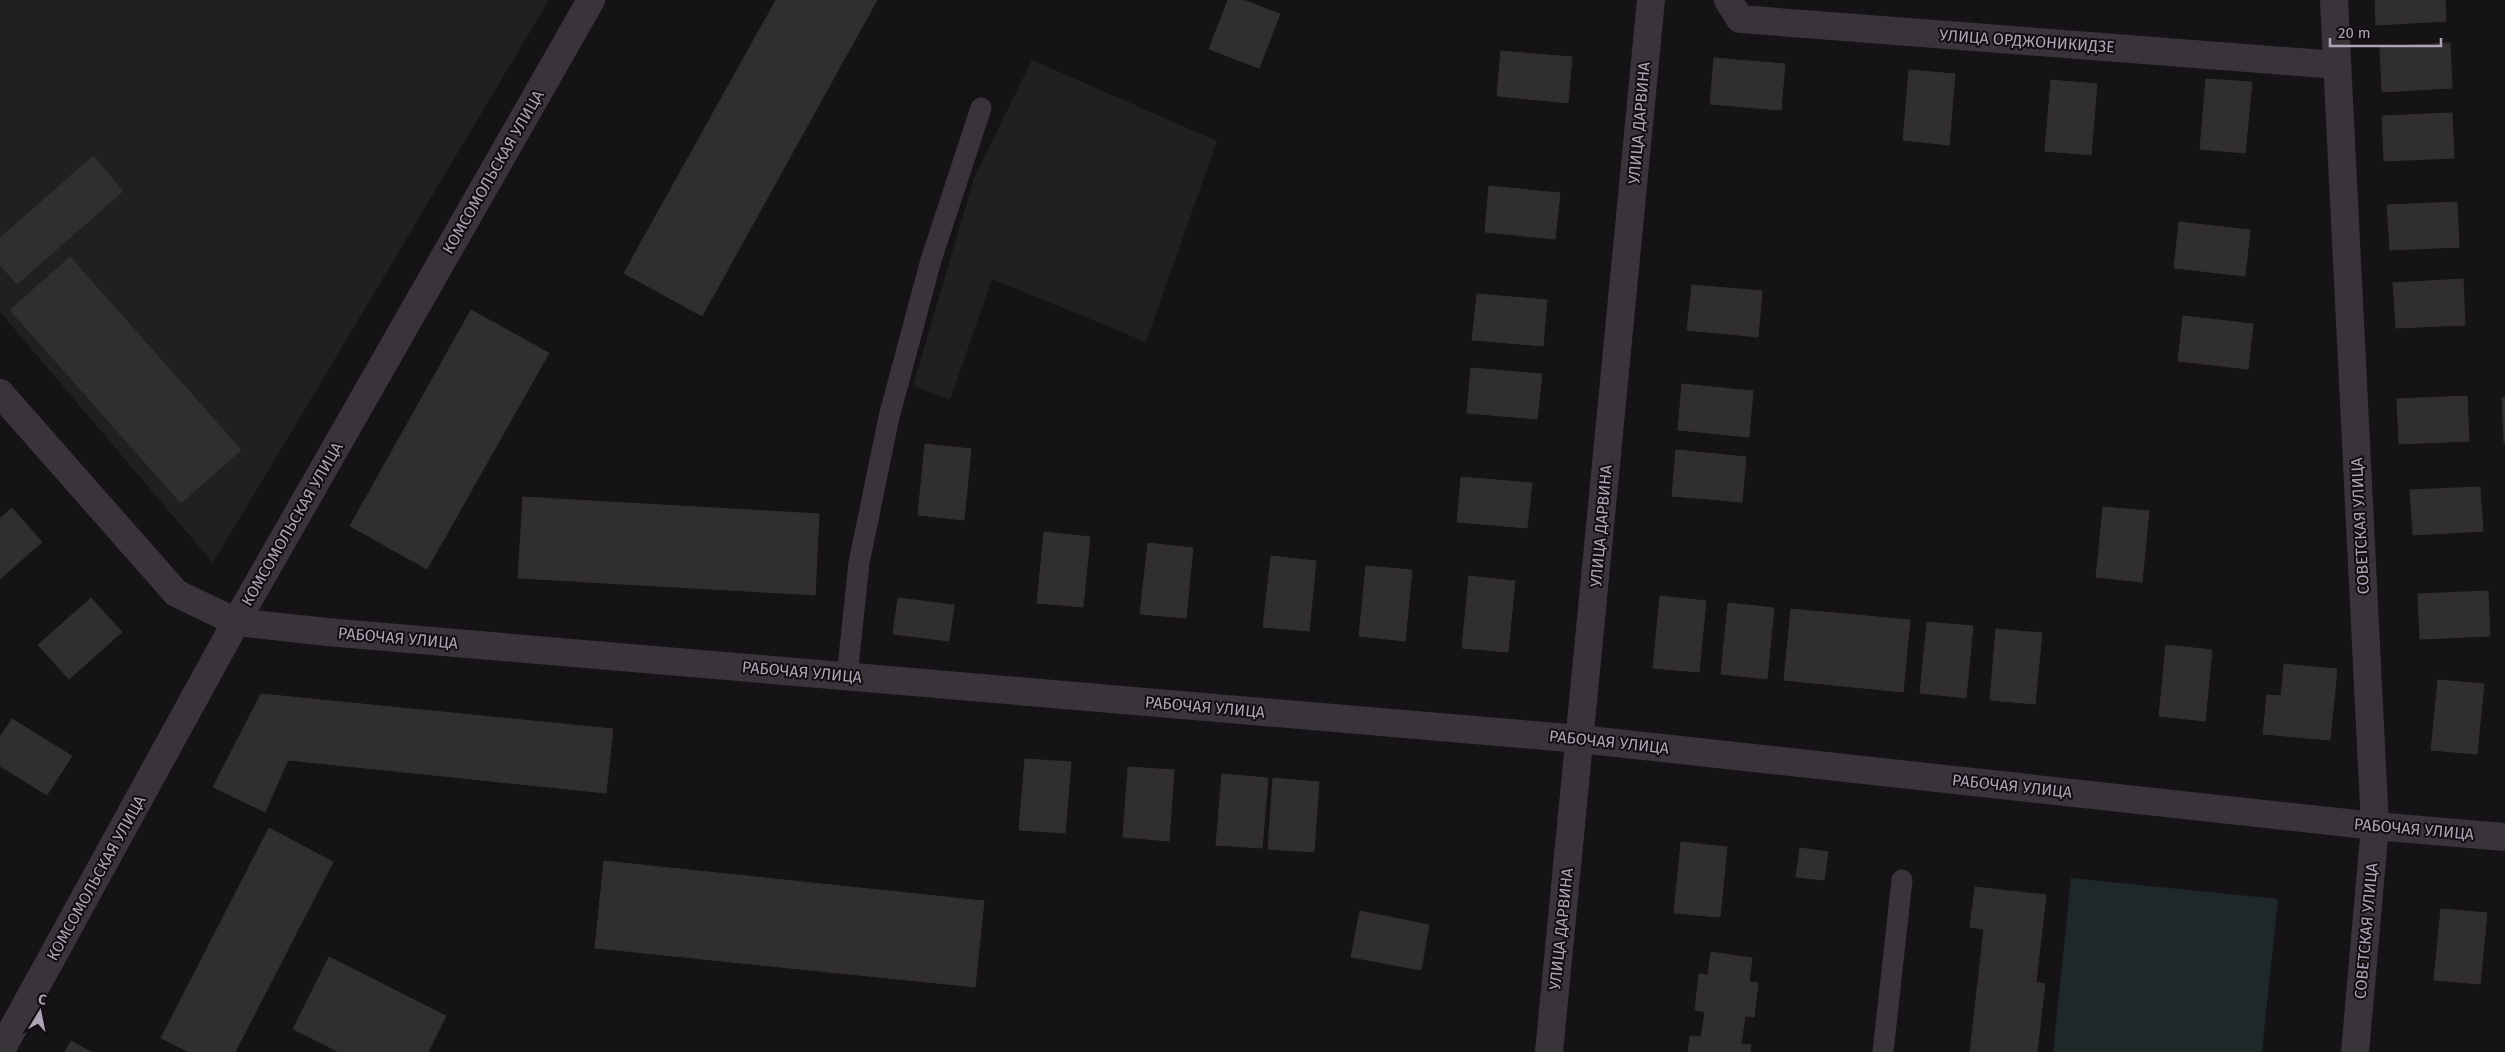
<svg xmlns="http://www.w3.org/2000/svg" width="2505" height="1052" font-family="'Fira Sans',sans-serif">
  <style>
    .built { fill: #221f22 }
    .green { fill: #1f2828 }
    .building { fill: #312e31; stroke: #312d31 }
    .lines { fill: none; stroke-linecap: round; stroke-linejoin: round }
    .lane { stroke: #38343a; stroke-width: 21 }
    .street { stroke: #38343a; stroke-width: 28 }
    .labels { text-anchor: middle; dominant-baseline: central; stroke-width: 4; stroke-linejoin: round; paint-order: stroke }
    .street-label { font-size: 16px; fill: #ada4b6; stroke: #100e10 }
  </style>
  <rect width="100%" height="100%" fill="#151315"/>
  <!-- built -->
  <g class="built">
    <path d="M0 0H549L213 563 0 312Z"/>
    <path d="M1032 60 1217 141 1146 342 992 279 950 400 913 386 974 178Z"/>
  </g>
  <!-- green -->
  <path class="green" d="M2071 878 2278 899 2262 1052H2053Z"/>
  <!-- building -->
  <g class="building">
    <path d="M776 0H877L702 316 624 273Z"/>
    <path d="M1228 0H1243L1280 14 1259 68 1209 49Z"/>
    <path d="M2375 0H2445L2446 21 2376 25Z"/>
    <path d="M2450 43 2452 88 2382 92 2380 47Z"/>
    <path d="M1501 51 1572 57 1568 103 1497 96Z"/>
    <path d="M1714 58 1785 64 1781 110 1710 104Z"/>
    <path d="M1909 70 1955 74 1949 145 1903 140Z"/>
    <path d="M2206 79 2252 82 2245 153 2200 149Z"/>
    <path d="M2051 80 2097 84 2091 155 2045 151Z"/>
    <path d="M2452 113 2454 158 2384 161 2382 116Z"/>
    <path d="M93 156 123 191 17 284 0 265V238Z"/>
    <path d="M1489 186 1560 193 1555 239 1485 232Z"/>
    <path d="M2457 202 2459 247 2390 250 2387 205Z"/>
    <path d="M2179 222 2250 230 2245 276 2174 268Z"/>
    <path d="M70 257 241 450 181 503 10 310Z"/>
    <path d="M2463 279 2465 325 2396 328 2393 283Z"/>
    <path d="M1692 285 1762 291 1758 337 1687 330Z"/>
    <path d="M1477 294 1547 300 1543 346 1472 340Z"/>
    <path d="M471 310 549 353 427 569 350 526Z"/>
    <path d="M2183 316 2253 324 2248 369 2178 361Z"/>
    <path d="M1471 368 1542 374 1537 419 1467 413Z"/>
    <path d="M1682 384 1753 391 1749 437 1678 430Z"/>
    <path d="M2467 396 2469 441 2399 444 2397 399Z"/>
    <path d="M2505 397V442L2504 443 2502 398Z"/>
    <path d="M925 444 971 449 964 520 918 515Z"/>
    <path d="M1676 450 1746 457 1742 502 1672 496Z"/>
    <path d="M1461 477 1532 483 1527 528 1457 522Z"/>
    <path d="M2480 487 2483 531 2413 535 2410 490Z"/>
    <path d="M523 497 819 514 815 595 518 578Z"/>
    <path d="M2103 507 2149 511 2142 582 2096 577Z"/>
    <path d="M12 508 42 542 0 579V518Z"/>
    <path d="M1044 532 1090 537 1083 607 1037 603Z"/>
    <path d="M1148 543 1193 548 1186 618 1140 614Z"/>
    <path d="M1271 556 1316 561 1309 631 1263 627Z"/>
    <path d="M1366 566 1412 570 1405 641 1359 636Z"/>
    <path d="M1469 576 1515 581 1508 652 1462 648Z"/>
    <path d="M2488 591 2490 636 2420 639 2418 594Z"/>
    <path d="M1660 596 1706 601 1699 672 1653 668Z"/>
    <path d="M91 598 122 632 69 679 38 645Z"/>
    <path d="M898 598 954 605 949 641 893 634Z"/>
    <path d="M1728 603 1774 608 1767 679 1721 674Z"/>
    <path d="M1791 609 1910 620 1903 692 1784 680Z"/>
    <path d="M1927 622 1973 626 1966 698 1920 693Z"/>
    <path d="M1996 629 2042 633 2035 704 1990 700Z"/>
    <path d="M2166 645 2212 650 2205 721 2159 716Z"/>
    <path d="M2284 664 2337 669 2330 740 2263 734 2267 695 2281 696Z"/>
    <path d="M2438 680 2484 684 2477 754 2431 750Z"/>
    <path d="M261 694 613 729 606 793 288 760 265 812 213 787Z"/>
    <path d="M12 719 72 756 47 795 0 766V737Z"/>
    <path d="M1025 759 1071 762 1065 833 1019 830Z"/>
    <path d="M1128 767 1174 770 1169 841 1123 837Z"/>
    <path d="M1222 774 1268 778 1262 848 1216 845Z"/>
    <path d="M1273 778 1319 782 1314 852 1268 849Z"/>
    <path d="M269 828 333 862 235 1052H189L161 1038Z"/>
    <path d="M1681 842 1727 847 1720 917 1674 913Z"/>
    <path d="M1800 848 1828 852 1824 880 1796 877Z"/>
    <path d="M604 861 984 901 975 987 595 948Z"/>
    <path d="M1975 887 2046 895 2036 982 2045 984 2037 1052H1970L1984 929 1970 927Z"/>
    <path d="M2441 909 2487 913 2480 984 2434 980Z"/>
    <path d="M1360 911 1429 925 1421 970 1351 957Z"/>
    <path d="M1711 952 1752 958 1749 982 1758 983 1754 1017 1745 1016 1741 1044 1751 1045 1750 1052H1688L1690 1036 1701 1037 1705 1012 1695 1010 1699 974 1708 975Z"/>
    <path d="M329 957 446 1016 428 1052H339L293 1029Z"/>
    <path d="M71 1041 91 1052H65Z"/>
  </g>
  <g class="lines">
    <!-- lane -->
    <g class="lane">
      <path d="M847 676 859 563 889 417 931 260 981 108"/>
      <path d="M1883 1052 1902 880"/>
    </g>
    <!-- street -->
    <g class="street">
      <path d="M1728 0 1740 19 2337 65"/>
      <path d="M2334 0 2375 826 2355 1052"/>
      <path d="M0 393 176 593 236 622 327 632 1580 739 2375 826 2505 837"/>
      <path d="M0 1052 236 622 591 0"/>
      <path d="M1549 1052 1651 0"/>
    </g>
  </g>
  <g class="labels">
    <!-- street labels -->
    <g class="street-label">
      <text transform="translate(2027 41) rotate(4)">УЛИЦА ОРДЖОНИКИДЗЕ</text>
      <text transform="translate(1639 123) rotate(-85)">УЛИЦА ДАРВИНА</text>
      <text transform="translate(493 172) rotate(-60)">КОМСОМОЛЬСКАЯ УЛИЦА</text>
      <text transform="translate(292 524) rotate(-60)">КОМСОМОЛЬСКАЯ УЛИЦА</text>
      <text transform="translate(1601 526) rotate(-85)">УЛИЦА ДАРВИНА</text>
      <text transform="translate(2360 526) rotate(-93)">СОВЕТСКАЯ УЛИЦА</text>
      <text transform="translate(398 638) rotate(5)">РАБОЧАЯ УЛИЦА</text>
      <text transform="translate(802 672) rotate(5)">РАБОЧАЯ УЛИЦА</text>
      <text transform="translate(1205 707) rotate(5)">РАБОЧАЯ УЛИЦА</text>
      <text transform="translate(1609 742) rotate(6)">РАБОЧАЯ УЛИЦА</text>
      <text transform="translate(2012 786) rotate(6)">РАБОЧАЯ УЛИЦА</text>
      <text transform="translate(2414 829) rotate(5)">РАБОЧАЯ УЛИЦА</text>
      <text transform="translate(96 878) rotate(-61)">КОМСОМОЛЬСКАЯ УЛИЦА</text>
      <text transform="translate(1561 929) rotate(-84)">УЛИЦА ДАРВИНА</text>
      <text transform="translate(2366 931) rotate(-85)">СОВЕТСКАЯ УЛИЦА</text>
    </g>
  </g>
  <!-- north arrow -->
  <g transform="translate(40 1012) rotate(10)" stroke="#100e10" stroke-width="4" paint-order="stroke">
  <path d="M0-4L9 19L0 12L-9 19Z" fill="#ada4b6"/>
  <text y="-8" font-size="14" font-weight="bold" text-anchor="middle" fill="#ada4b6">С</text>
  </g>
  <!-- scale -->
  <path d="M2330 38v8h111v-8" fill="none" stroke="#ada4b6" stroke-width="2.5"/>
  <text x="2338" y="38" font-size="15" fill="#ada4b6" stroke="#100e10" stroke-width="4" paint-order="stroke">20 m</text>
</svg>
